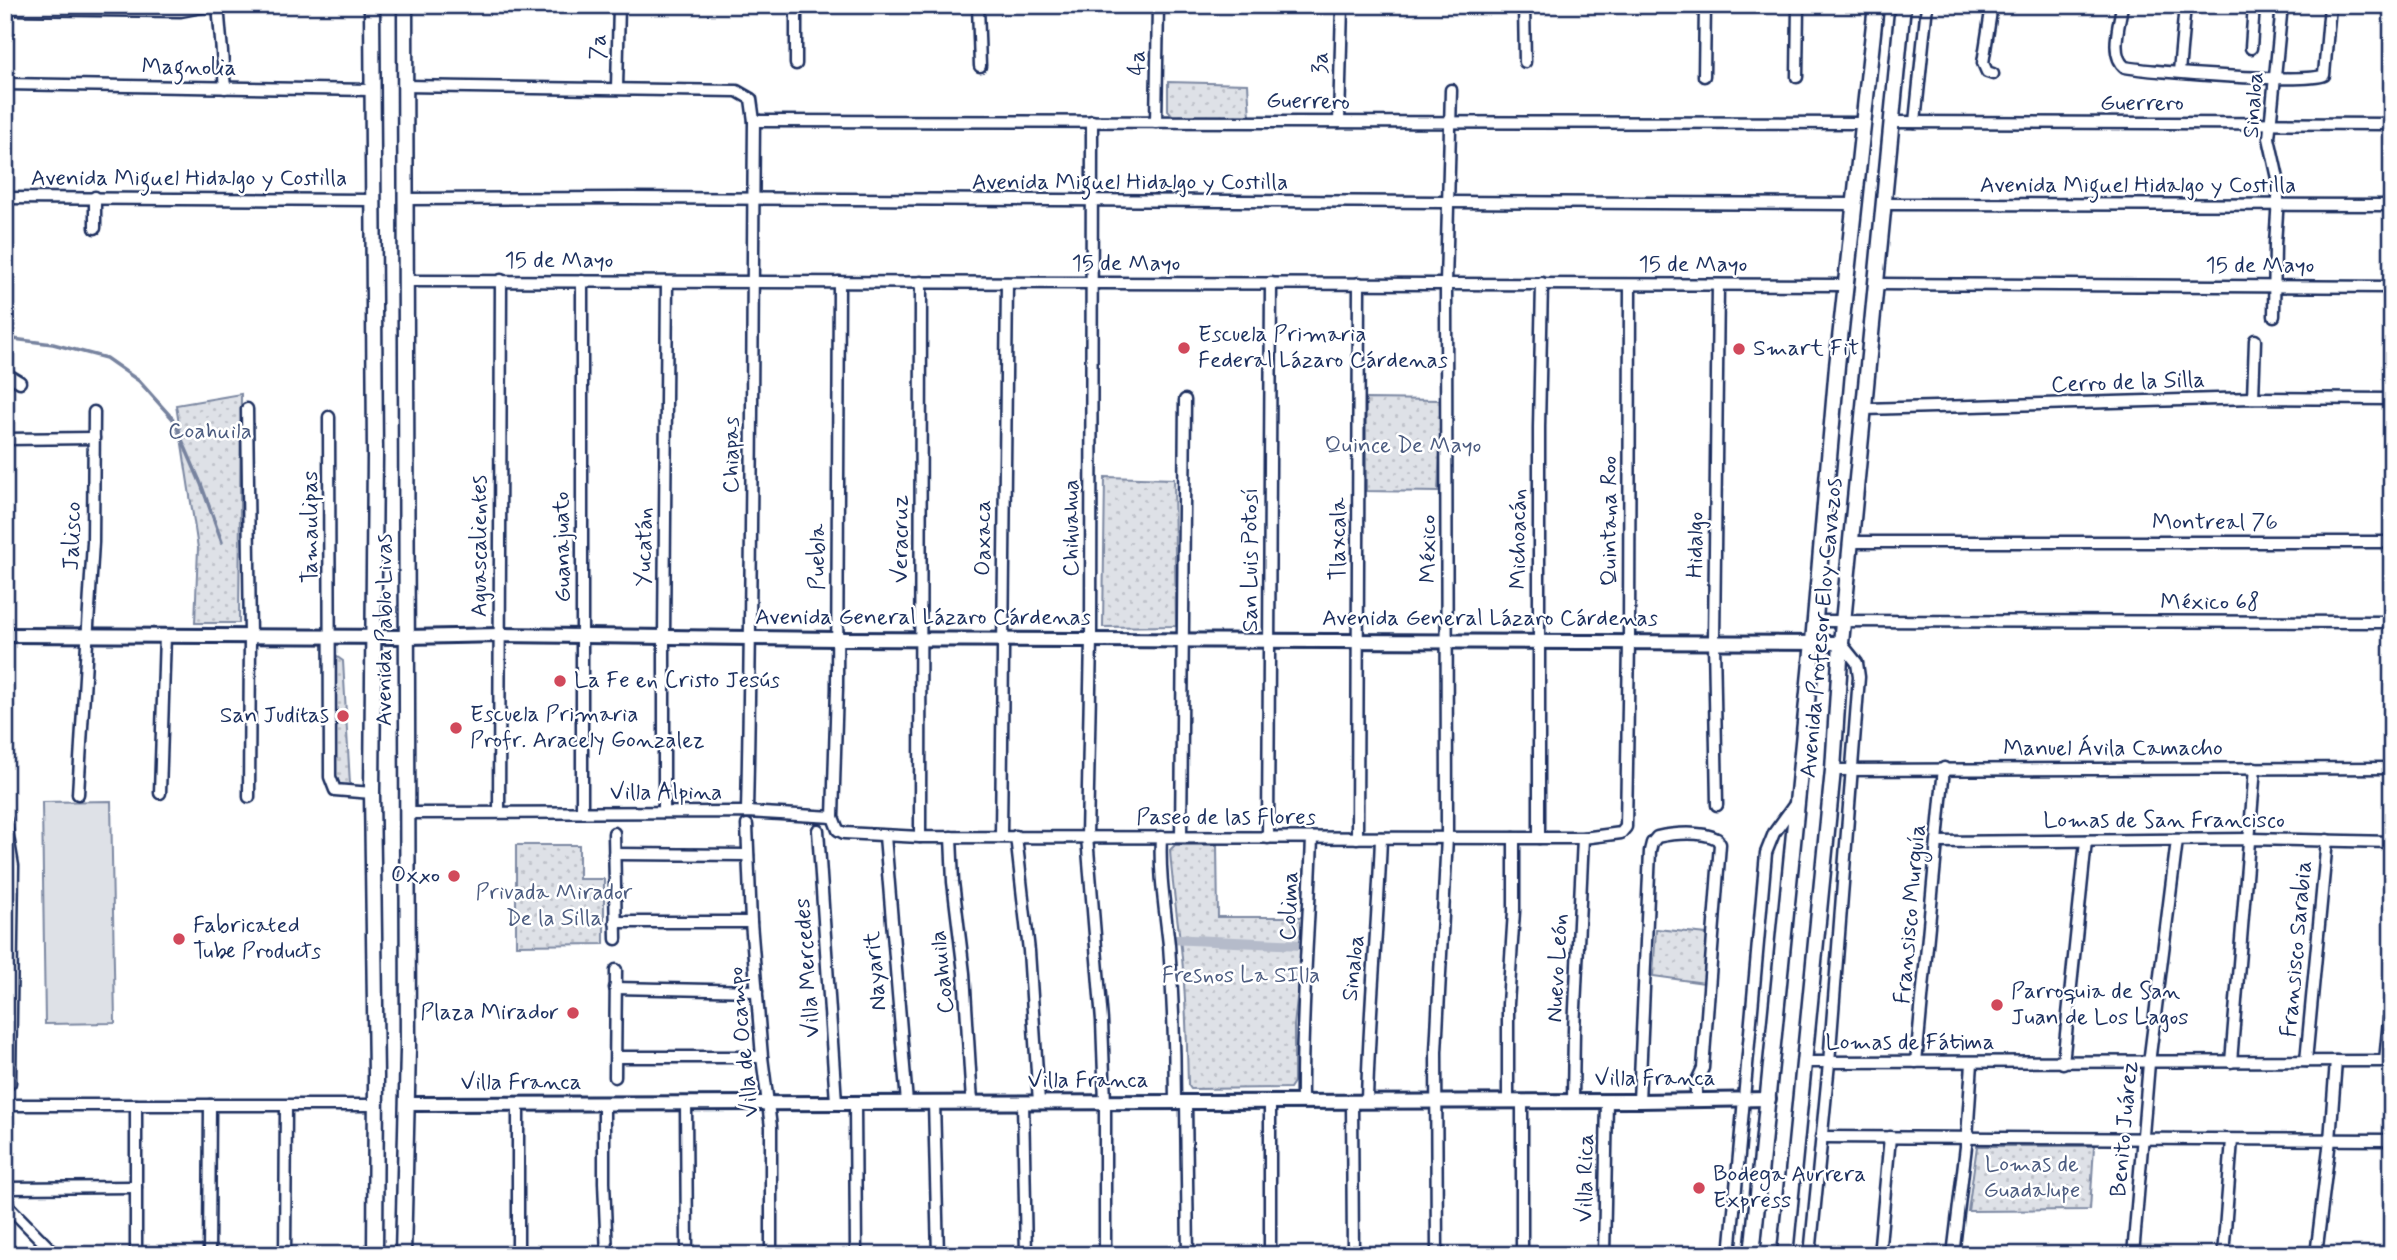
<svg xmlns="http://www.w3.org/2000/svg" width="2397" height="1260" font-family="Mynerve,sans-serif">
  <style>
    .grass { fill: #dee1e7; stroke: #7c88a2; stroke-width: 2 }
    .park { fill: url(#park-dots); stroke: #7c88a2; stroke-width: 2 }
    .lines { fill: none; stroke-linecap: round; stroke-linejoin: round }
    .stream { stroke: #77839f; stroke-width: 3.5 }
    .canal { stroke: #b5bbca; stroke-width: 10 }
    .minor-casing { stroke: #1b2f5e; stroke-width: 15 }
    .tertiary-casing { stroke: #1b2f5e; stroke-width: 18 }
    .secondary-casing { stroke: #1b2f5e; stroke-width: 19 }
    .minor { stroke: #fff; stroke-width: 10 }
    .tertiary { stroke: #fff; stroke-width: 12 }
    .secondary { stroke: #fff; stroke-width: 14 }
    .poi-dot { fill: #d1495b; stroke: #fff; stroke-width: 2.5 }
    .labels { text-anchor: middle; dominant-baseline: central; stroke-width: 5; stroke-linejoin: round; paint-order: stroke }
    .street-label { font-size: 23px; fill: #1b2f5e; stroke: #fff }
    .poi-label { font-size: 23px; fill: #1b2f5e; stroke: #fff; text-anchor: start }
    .park-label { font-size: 23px; fill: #4c5c80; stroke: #fff }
  </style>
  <defs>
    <pattern id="park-dots" width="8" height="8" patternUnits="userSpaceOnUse" patternTransform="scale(1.75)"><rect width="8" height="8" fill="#dee1e7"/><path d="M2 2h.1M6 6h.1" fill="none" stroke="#bec1c9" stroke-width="1.8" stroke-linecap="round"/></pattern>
  </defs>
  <rect width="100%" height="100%" fill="#fff"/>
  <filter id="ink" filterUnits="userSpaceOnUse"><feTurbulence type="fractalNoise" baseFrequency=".0143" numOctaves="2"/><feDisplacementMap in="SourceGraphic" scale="14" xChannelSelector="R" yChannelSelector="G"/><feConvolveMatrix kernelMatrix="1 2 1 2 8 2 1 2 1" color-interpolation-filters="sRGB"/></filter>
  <g filter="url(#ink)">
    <!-- grass -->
    <path class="grass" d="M111 801 115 1023 45 1024 42 802Z"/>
    <!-- park -->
    <g class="park">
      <path d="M1168 82 1248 84 1250 117 1173 116 1168 110Z"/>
      <path d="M241 394 239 623H195L198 548 176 405Z"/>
      <path d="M1366 399 1442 400 1438 492 1366 491Z"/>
      <path d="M1105 477 1174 479 1176 626 1103 627Z"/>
      <path d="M336 656 343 661 350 784 348 786 336 785Z"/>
      <path d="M516 845H579V879H604V944L516 945Z"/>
      <path d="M1175 845H1217L1218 917H1306L1294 1026V1082L1290 1088 1191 1089 1188 1085C1187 1039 1186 993 1181 948 1177 915 1172 883 1170 850Z"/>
      <path d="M1656 929 1707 934 1705 983 1653 976Z"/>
      <path d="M1977 1146H2094L2090 1210 1968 1211Z"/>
    </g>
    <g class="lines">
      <!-- stream -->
      <path class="stream" d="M5 338 53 344 106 358 139 381 173 419 201 484 222 542"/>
      <!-- canal -->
      <path class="canal" d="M1168 939 1303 945"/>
      <defs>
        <g id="minor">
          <path d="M218 5 225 88"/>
          <path d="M796 5V64"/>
          <path d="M978 5 980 66"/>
          <path d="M1524 5 1525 62"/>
          <path d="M1992 5 1983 63 1987 72 1993 74"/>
          <path d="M2122 5C2120 23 2109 55 2125 67 2150 72 2306 84 2324 75L2330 5"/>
          <path d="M5 9 181 11 212 5"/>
          <path d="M2251 48 2254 5"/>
          <path d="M2179 72 2185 5"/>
          <path d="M1704 76 1705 5"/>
          <path d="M1797 77 1798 5"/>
          <path d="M5 84 372 90"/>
          <path d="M404 86 737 91 751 99 754 121C752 351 752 582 747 812"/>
          <path d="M617 88 619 5"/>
          <path d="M754 121 1862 123"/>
          <path d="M1092 121 1091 639 1087 837 1102 1021 1105 1103V1255"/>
          <path d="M1156 122 1158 5"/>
          <path d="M1339 122 1342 5"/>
          <path d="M1891 122 2392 124"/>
          <path d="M1915 122 1927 5"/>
          <path d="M5 198 373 200"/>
          <path d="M406 199 628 198 1854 204"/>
          <path d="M1883 204 2392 205"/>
          <path d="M95 228V197"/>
          <path d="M407 281 1846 285"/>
          <path d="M582 281V812"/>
          <path d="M839 282 837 688 833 817 838 830 844 833 920 837 1583 838 1621 833 1626 827 1629 642 1630 285"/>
          <path d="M1876 284 2392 287"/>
          <path d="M2274 316 2275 244 2279 183 2269 138 2282 5"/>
          <path d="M5 373 20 382"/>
          <path d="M2253 398 2255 340"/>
          <path d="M247 409 250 636 249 797"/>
          <path d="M1864 409 2253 398 2392 399"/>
          <path d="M329 417 330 777 335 790 372 793"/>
          <path d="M5 439 94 438"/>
          <path d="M1851 542H2392"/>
          <path d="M1815 621 2392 622"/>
          <path d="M1833 770 2392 768"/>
          <path d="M160 793 165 635"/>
          <path d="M78 794 93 542 94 412"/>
          <path d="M1717 805 1714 641 1718 285"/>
          <path d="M499 812 501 280"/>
          <path d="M664 812V637L667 282"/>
          <path d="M407 813 747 812 833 817"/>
          <path d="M5 819 13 866 10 1083"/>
          <path d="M747 825 751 922 762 1057 771 1127V1255"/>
          <path d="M818 830 836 1102"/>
          <path d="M614 833 616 939"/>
          <path d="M885 836 907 1103"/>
          <path d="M1001 836 1007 283"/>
          <path d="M1016 836 1029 951 1039 1102"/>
          <path d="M920 837 921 282"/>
          <path d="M951 837 953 882 964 973 972 1102"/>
          <path d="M1161 837C1159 874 1165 908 1169 945 1173 998 1175 1050 1175 1102"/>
          <path d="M1181 837 1185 400"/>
          <path d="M1268 838 1271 283"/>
          <path d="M1357 838 1359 283"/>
          <path d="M1539 838V427L1542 283"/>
          <path d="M1937 842 2250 839 2392 842"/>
          <path d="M614 854 748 855"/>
          <path d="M615 922H751"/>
          <path d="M615 988 757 991"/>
          <path d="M616 1057H762"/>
          <path d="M2306 1061 2327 840"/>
          <path d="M2385 1061 2392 989"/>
          <path d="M1805 1062 2392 1061"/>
          <path d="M1916 1062 1944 768"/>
          <path d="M2231 1062 2255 768"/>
          <path d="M2063 1063 2086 841"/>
          <path d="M615 1077 616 970"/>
          <path d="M1302 1101C1301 1013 1309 926 1312 838"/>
          <path d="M1352 1101 1353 1255"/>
          <path d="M1367 1101C1369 1013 1378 926 1381 838"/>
          <path d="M1508 1101V1004L1514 911V838"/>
          <path d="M1573 1101 1574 1030 1583 838"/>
          <path d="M1639 1101 1650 851 1652 843 1657 837C1674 833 1702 831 1717 839L1720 844 1703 1068 1696 1083V1101"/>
          <path d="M855 1102 856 1255"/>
          <path d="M934 1102 938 1255"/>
          <path d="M1023 1102 1026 1255"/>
          <path d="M686 1103 687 1255"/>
          <path d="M1186 1103 1188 1255"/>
          <path d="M604 1104V1182L607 1255"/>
          <path d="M5 1105H376"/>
          <path d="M136 1105V1255"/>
          <path d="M1821 1137 2392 1140"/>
          <path d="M5 1188 136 1187"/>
          <path d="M5 1203 56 1255"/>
          <path d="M209 1255 210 1105"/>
          <path d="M285 1255 286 1106"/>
          <path d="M518 1255V1103"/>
          <path d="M1270 1255V1101"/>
          <path d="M1437 1255 1436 1052 1447 837 1446 284 1451 90"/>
          <path d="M1522 1255V1101"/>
          <path d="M1604 1255 1607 1101"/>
          <path d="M1730 1255 1766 853 1774 833 1795 804"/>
          <path d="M1810 1255 1829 1063 1859 677 1857 663 1841 643"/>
          <path d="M1879 1255 1890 1137"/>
          <path d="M1953 1255 1967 1138 1972 1063"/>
          <path d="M2133 1255 2149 1063 2177 840"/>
          <path d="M2223 1255 2232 1140"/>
          <path d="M2316 1255 2330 1140 2336 1061"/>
        </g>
        <g id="tertiary">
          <path d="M5 635 408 637 500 635 837 639 1841 643"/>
          <path d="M407 1104 1639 1101 1769 1099"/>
        </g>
        <g id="secondary">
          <path d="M372 5 375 455 372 793 376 1076 375 1255"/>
          <path d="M403 1255 408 1050 405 5"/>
          <path d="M1752 1255 1813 642 1837 366 1876 5"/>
          <path d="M1785 1255 1833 770 1841 643 1903 5"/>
        </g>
      </defs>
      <!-- minor casing -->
      <use href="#minor" class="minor-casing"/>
      <!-- tertiary casing -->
      <use href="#tertiary" class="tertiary-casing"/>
      <!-- secondary casing -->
      <use href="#secondary" class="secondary-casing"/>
      <!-- minor -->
      <use href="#minor" class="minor"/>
      <!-- tertiary -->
      <use href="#tertiary" class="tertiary"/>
      <!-- secondary -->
      <use href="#secondary" class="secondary"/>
    </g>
  </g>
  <!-- markers -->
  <g class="poi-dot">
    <circle cx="1184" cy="348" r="7"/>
    <circle cx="1739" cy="349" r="7"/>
    <circle cx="560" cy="681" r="7"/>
    <circle cx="343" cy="716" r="7"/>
    <circle cx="456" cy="728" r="7"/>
    <circle cx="454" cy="876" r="7"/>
    <circle cx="179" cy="939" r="7"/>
    <circle cx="1997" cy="1005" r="7"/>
    <circle cx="573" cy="1013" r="7"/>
    <circle cx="1699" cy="1188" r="7"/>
  </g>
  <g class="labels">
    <!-- street labels -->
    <g class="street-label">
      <text transform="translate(599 47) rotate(-89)">7a</text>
      <text transform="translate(1138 63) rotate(-89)">4a</text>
      <text transform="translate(1321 63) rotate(-89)">3a</text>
      <text transform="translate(189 68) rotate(1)">Magnolia</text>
      <text transform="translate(1308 102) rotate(1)">Guerrero</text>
      <text x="2142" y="104">Guerrero</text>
      <text transform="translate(2254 105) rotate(-86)">Sinaloa</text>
      <text x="189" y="179">Avenida Miguel Hidalgo y Costilla</text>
      <text x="1130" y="183">Avenida Miguel Hidalgo y Costilla</text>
      <text x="2138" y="186">Avenida Miguel Hidalgo y Costilla</text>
      <text x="559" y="261">15 de Mayo</text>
      <text x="1126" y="264">15 de Mayo</text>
      <text x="1693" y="265">15 de Mayo</text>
      <text x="2260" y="266">15 de Mayo</text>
      <text transform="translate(2128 383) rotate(-2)">Cerro de la Silla</text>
      <text transform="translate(732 455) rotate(-90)">Chiapas</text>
      <text transform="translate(1610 521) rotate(-90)">Quintana Roo</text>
      <text x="2215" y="523">Montreal 76</text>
      <text transform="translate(311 527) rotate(-90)">Tamaulipas</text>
      <text transform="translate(1072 528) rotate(-90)">Chihuahua</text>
      <text transform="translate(73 536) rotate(-88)">Jalisco</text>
      <text transform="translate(984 538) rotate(-90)">Oaxaca</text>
      <text transform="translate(901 539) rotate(-90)">Veracruz</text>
      <text transform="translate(1339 539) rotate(-90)">Tlaxcala</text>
      <text transform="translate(1519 539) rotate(-90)">Michoacán</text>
      <text transform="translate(1696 545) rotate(-89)">Hidalgo</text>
      <text transform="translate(480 546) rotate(-90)">Aguascalientes</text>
      <text transform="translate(563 547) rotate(-91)">Guanajuato</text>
      <text transform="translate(645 547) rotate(-89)">Yucatán</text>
      <text transform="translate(1429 549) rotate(-90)">México</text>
      <text transform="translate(818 557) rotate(-90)">Puebla</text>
      <text transform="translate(1251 560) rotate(-90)">San Luis Potosí</text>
      <text x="2210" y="603">México 68</text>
      <text x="923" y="618">Avenida General Lázaro Cárdenas</text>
      <text x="1490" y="619">Avenida General Lázaro Cárdenas</text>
      <text transform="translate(1822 628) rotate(-85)">Avenida Profesor Eloy Cavazos</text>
      <text transform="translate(385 630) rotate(-90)">Avenida Pablo Livas</text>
      <text x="2113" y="749">Manuel Ávila Camacho</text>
      <text x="666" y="793">Villa Alpina</text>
      <text x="1226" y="818">Paseo de las Flores</text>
      <text x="2164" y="821">Lomas de San Francisco</text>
      <text transform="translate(1290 906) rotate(-88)">Colima</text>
      <text transform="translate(1911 914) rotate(-85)">Fransisco Murguía</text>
      <text transform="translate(2297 949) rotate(-85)">Fransisco Sarabia</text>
      <text transform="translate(808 968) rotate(-94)">Villa Mercedes</text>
      <text transform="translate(1354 968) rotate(-84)">Sinaloa</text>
      <text transform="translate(1558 968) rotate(-87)">Nuevo León</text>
      <text transform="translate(876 971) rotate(-95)">Nayarit</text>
      <text transform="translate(943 972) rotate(-96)">Coahuila</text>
      <text transform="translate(744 1042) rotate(-96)">Villa de Ocampo</text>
      <text x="1910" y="1043">Lomas de Fátima</text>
      <text x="1655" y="1079">Villa Franca</text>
      <text x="1088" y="1081">Villa Franca</text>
      <text x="521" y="1083">Villa Franca</text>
      <text transform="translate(2125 1129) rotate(-85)">Benito Juárez</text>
      <text transform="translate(1586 1178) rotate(-89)">Villa Rica</text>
    </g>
    <!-- poi labels -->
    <g class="poi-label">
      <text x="1198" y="335">Escuela Primaria<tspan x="1198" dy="26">Federal Lázaro Cárdenas</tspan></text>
      <text x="1753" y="349">Smart Fit</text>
      <text x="574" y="681">La Fe en Cristo Jesús</text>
      <text x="470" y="715">Escuela Primaria<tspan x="470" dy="26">Profr. Aracely Gonzalez</tspan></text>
      <text x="329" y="716" text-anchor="end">San Juditas</text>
      <text x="440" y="876" text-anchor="end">Oxxo</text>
      <text x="193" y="926">Fabricated<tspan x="193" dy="26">Tube Products</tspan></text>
      <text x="2011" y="992">Parroquia de San<tspan x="2011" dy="26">Juan de Los Lagos</tspan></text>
      <text x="559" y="1013" text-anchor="end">Plaza Mirador</text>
      <text x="1713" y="1175">Bodega Aurrera<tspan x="1713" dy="26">Express</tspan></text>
    </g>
    <!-- park labels -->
    <g class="park-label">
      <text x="210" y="432">Coahuila</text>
      <text x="1403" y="446">Quince De Mayo</text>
      <text x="554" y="893">Privada Mirador<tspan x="554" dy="26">De la Silla</tspan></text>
      <text x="1241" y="976">Fresnos La SIlla</text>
      <text x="2032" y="1165">Lomas de<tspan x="2032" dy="26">Guadalupe</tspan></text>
    </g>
  </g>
  <!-- margin -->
  <rect width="2397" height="1260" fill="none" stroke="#fff" stroke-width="28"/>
  <rect x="14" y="14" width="2369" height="1232" fill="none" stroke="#1b2f5e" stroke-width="2.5" filter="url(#ink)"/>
</svg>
